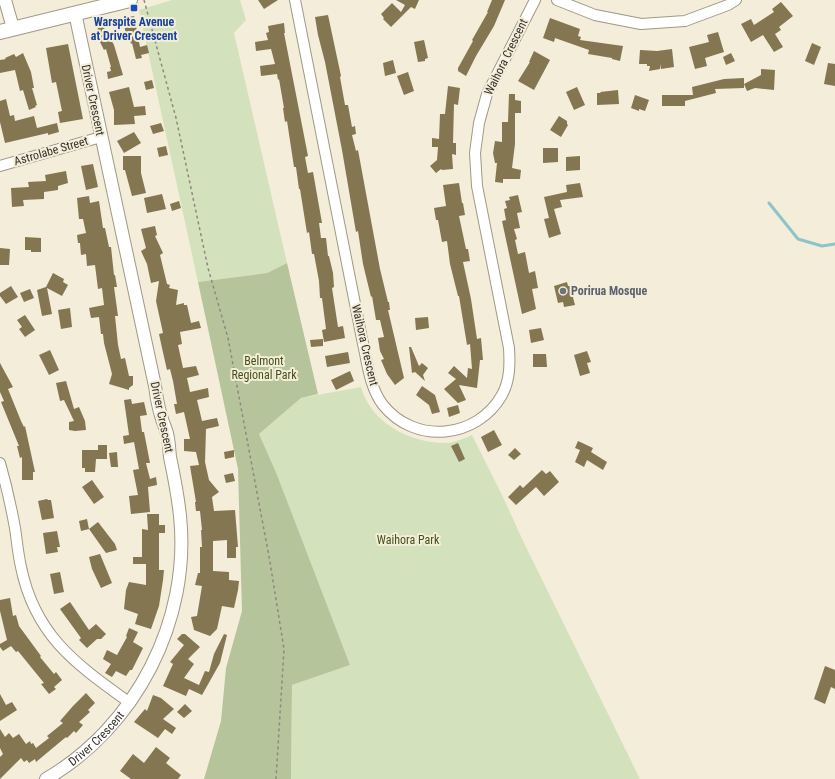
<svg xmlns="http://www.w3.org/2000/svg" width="835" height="779" font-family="'Roboto Condensed',sans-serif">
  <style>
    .green { fill: #d4e1bd }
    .forest { fill: #b6c49c }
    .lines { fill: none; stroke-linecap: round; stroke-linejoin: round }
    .stream { stroke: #8ec3c8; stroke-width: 3 }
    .building { fill: #837650 }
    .minor-casing { stroke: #9e9886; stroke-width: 12 }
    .tertiary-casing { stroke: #9e9886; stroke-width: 14 }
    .secondary-casing { stroke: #9e9886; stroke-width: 16 }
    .path { stroke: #8e897c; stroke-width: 1.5; stroke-dasharray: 3 3; stroke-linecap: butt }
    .minor { stroke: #fff; stroke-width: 10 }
    .tertiary { stroke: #fff; stroke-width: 12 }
    .secondary { stroke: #fff; stroke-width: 14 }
    .transit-dot { fill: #1a4fb4; stroke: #f4edda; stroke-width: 1.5 }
    .worship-dot { fill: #6b7280; stroke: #f4edda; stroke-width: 1.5 }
    .labels { text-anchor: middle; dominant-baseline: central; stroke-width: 4; stroke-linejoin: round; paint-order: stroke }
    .transit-label { font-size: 12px; font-weight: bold; fill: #164399; stroke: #f4edda }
    .street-label { font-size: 12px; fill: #343129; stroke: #f4edda }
    .worship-label { font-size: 12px; font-weight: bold; fill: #5b616d; stroke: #f4edda; text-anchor: start }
    .park-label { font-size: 12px; fill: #425215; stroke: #f4edda }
  </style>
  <rect width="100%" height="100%" fill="#f4edda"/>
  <!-- green -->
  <g class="green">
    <path d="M172 0H240L246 20 234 33 287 263 267 273 198 282 139 10Z"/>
    <path d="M361 387C371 424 412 444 448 443 456 442 465 438 472 435L502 495 524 543 640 779H291L292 685 350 665 259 434 301 398Z"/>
  </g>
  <!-- forest -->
  <path class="forest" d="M287 263 318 394 301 398 259 434 277 475 350 665 292 685 291 779H204L221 721 226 668 242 611 238 469 198 282 267 273Z"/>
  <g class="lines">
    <!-- stream -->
    <path class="stream" d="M769 203 798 239 822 246 835 244"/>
  </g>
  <!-- building -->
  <g class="building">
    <path d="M258 0H278L264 9Z"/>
    <path d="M396 0H419L415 9 411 7 391 27 383 19 384 18 381 14 392 3 401 12 405 5Z"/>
    <path d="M492 0H505L494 26 476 56 466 76 458 71V68L473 41 472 40 488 12H487Z"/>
    <path d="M781 2 793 16 779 27 781 30 775 34 783 47 774 52 763 35 751 42 741 24 751 19 754 25 774 12 772 9Z"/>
    <path d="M328 15 341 76 340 77 345 105H348L352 127 355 126 356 134 352 135 356 151 358 150 380 269 388 302H389L390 310H388L404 378 395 385 387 374 381 360 384 359 380 351 378 338 384 337 380 320H376L372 296 371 297 363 264 358 231 356 232 342 150 325 62 318 35 315 17Z"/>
    <path d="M134 16 140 47 147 45 149 53 141 55 142 58 136 59 132 43 131 44 130 40 127 41 123 18Z"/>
    <path d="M550 18 580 29 578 36 581 37 580 40 623 46 620 61 612 59V58L588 54 589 50 555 38 554 42 543 38Z"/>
    <path d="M284 23 285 33H284L308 156 305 157 308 173 313 172 322 223H319L321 238H326L328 256H329L333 273 334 287 332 288 338 327 343 326 345 338 324 342 322 330 326 329 322 298H320L319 281 314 254H312L309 232 307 233 300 189H299L296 167H294L287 121 285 122 283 108H284L279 79 278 80 277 74 261 76 260 66 275 64 271 49 256 51 255 42 268 40 266 33 269 32 268 26Z"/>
    <path d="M100 25 105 29 114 45 123 75 108 79 107 72 111 71 110 67H111L106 49 104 50 98 38 94 35Z"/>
    <path d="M718 32 724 52 705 58 707 66 695 69 689 47 709 42 707 35Z"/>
    <path d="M424 40 428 58 425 59V61L418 62 414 42Z"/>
    <path d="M812 43 821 47 814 65 805 61Z"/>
    <path d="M68 44 83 119 60 123 58 112 62 111 56 82 52 83 46 48Z"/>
    <path d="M672 49 674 67 661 69V64L660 69 649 71 650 66H647V64H639L640 50 657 51Z"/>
    <path d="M534 51 550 60 534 90 518 81 530 62H529Z"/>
    <path d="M23 53 31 72 34 88H32L37 105 35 106 36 107 29 110 23 90 20 91 15 70 0 73V60L6 59 5 58 14 54 16 57Z"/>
    <path d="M731 53 735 61 726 65 723 57Z"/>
    <path d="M393 60 396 73 385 76 383 63Z"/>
    <path d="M828 63 835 64V86L824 84Z"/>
    <path d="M761 69 775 70 774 90 755 88 747 91 744 84 761 75Z"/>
    <path d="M408 72 414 91 404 95 397 76Z"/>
    <path d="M744 78V88L715 89 716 93 685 101V106H662V95H693L692 87 724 79Z"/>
    <path d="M152 80 154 88 146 90 144 82Z"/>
    <path d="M448 86 460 88 458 105 454 104 453 143H456V155L452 154 453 169 442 170 441 169 436 173 430 166 437 160 438 147H432V138L439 139 440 114H445Z"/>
    <path d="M129 87 134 107 145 106 146 115 134 116 135 124 114 125V110L109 92Z"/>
    <path d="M577 87 585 105 574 110 566 92Z"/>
    <path d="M618 90 619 104 597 105V93H601L600 92Z"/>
    <path d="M509 94H515V100L521 101V113H515V144L512 168 521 170 520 179H503V183L495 182 497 163H495L493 153 495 141 502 142V122H508Z"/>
    <path d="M635 95 649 100 645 111 639 109V111L631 108Z"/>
    <path d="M6 99 10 116 14 115 15 121 34 116 37 128 57 123 59 132 48 135V133L5 143 0 122V101Z"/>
    <path d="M559 116 567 121V124L568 125 561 137 550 130Z"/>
    <path d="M161 123 164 131 153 134 150 126Z"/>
    <path d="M134 132 141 143 124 153 117 141Z"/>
    <path d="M166 146 168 155 159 157 157 148Z"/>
    <path d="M543 148H558V162L543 163Z"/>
    <path d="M123 156H141V173L146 193 132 196 125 170H123Z"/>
    <path d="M580 156V170L566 171V157Z"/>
    <path d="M93 164 98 187 86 190 81 166Z"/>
    <path d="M66 171 68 183 58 186V190L44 192V199L23 200 24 206 12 207 11 188 29 187 28 182 46 181 45 175Z"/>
    <path d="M459 183 462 203H463L465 215 459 216 466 249H468L470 261 463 262 471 299 477 339 481 338 483 360H480L477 388 459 385 466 400 458 403 444 389 456 379 448 373 454 366 467 378 468 368 472 369 470 344 467 345 459 296H458L450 264 447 241 442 242 438 220H436L434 208 446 206 443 185Z"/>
    <path d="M580 183 583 197 560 200 562 207 554 209 561 234 549 238 544 219 549 218 544 197 567 192 566 185Z"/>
    <path d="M162 194 166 209 147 213 144 198Z"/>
    <path d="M518 195 522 212 517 213 520 228 514 229 517 239 515 240 518 254 525 252 529 273 535 271 538 288 532 289 536 309 522 314 502 221 506 220 504 209 507 208 505 201 510 200 509 197Z"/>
    <path d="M89 196 90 203 99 201 103 228H105L109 247H111L114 275H115L117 287H114L118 316H115L118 345 121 359 125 358 129 376H133V385L129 388V390L109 384 112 374 104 343 103 334H101L99 317 91 318 89 308 104 305 102 288 98 289 95 265 87 266 86 254 81 255 80 243H78L77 235 86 233 83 219H79L77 198Z"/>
    <path d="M179 201 181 208 172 211 170 204Z"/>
    <path d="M155 226 157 235 155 236 163 253 160 255 167 284 170 285 169 288 178 290 176 305 184 303V305H187L191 323 199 321 201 328 180 332 182 344 178 345 183 368 196 366 199 375 187 378 190 392 208 388 209 397 197 400 202 421 217 418 219 426 206 429 205 462 209 480 219 492 212 497 214 511 235 510 238 547H236V558H227V540L213 541V571L229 572V580L239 581 238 590 234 608 222 606 217 629 210 636 194 630 191 617 197 616 202 586 195 585 198 573H200V547H202L201 530H202L200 511H196L195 502H196L190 466 199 465 196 452 184 451V439H190L184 412 176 414 174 404H177L173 381 170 369 167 370 162 348 159 334 163 333 156 301 159 281 151 283 147 264 141 251 146 248 141 229Z"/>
    <path d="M25 237 41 238V252H31V250H25Z"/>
    <path d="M0 248 10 249 9 265H0Z"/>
    <path d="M53 273 64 279 63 282 68 285 62 296 47 288 52 314 42 316 37 290 46 287Z"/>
    <path d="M567 282 568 286H570L575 305 564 307 563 302 558 303 554 286Z"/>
    <path d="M11 286 18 297 6 304 0 296V293Z"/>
    <path d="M30 289 34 298 24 302 20 293Z"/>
    <path d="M70 308 72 327 61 329 58 310Z"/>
    <path d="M25 315 35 330 25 337 19 329 22 327 17 320Z"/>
    <path d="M428 317 429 328 416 330 415 318Z"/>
    <path d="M541 328 544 340 531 343 529 330Z"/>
    <path d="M323 339V346L311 347 310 340Z"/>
    <path d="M409 347H411L419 366 422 363 428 368 423 375 425 381 415 372 412 373Z"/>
    <path d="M50 350 59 370 49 375 39 355Z"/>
    <path d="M587 351 591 362 587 363 590 373 580 376 574 355Z"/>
    <path d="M348 352 350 363 327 367 325 356Z"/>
    <path d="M533 354H546L547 367H533Z"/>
    <path d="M0 363 13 387 8 389 21 421 24 427 25 426 35 472H33V480H22V457L20 458 17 446H19L1 402 4 401 0 392Z"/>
    <path d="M350 371 354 381 336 390 331 380Z"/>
    <path d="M66 381 74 409 79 407 85 421 86 430 75 431 69 430V422L74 421 64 400 60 401 56 383Z"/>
    <path d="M422 386 435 395 440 412 432 414 429 405 416 395Z"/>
    <path d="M131 399 132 404 144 402 147 415 140 416 142 432H144L150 463H146L150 479 156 477 157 485 148 487 150 512 131 514 129 496 138 495 133 470 139 469 134 442 124 444 123 436 129 435 124 400Z"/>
    <path d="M458 405 460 413 449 417 447 408Z"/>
    <path d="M494 430 502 445 488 452 481 437Z"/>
    <path d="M578 441 593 448 591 452 607 462 603 470 587 460 584 467 575 462 580 450 575 448Z"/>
    <path d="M458 443 465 459 459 462 451 446Z"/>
    <path d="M98 445H107V459H96L95 472H85V468H82V450H98Z"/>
    <path d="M515 448 521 454 514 460 508 455Z"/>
    <path d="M234 450V457L225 459 224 452Z"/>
    <path d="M117 452 118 467H111L109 453Z"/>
    <path d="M542 470 546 474 550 471 559 482 544 496 536 487 516 505 508 497 520 485 523 488Z"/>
    <path d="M233 473 235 481 226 483 224 475Z"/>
    <path d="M92 480 104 497 94 504 82 487Z"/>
    <path d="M47 499 48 500H51L54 518 42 520 38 501Z"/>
    <path d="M147 514H159V525H165V533H159V570H164L163 580 159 606 151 629 135 624 138 614 124 609 126 590 129 582 146 585V564H133V557H142V529L148 530Z"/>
    <path d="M87 519 89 529 81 531 79 521Z"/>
    <path d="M98 522 115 544 117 550 106 553 89 529Z"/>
    <path d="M57 531 60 547H57L58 552 46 554 43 533Z"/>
    <path d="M100 554 112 583 101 588 92 569 89 557Z"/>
    <path d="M60 572 64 592 54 594 50 574Z"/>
    <path d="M10 598 13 616 16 615 19 626 41 656 40 657 54 674 56 672 62 680 54 687 56 689 49 694 41 684 44 683 18 651 16 652 11 646 3 651 0 647V644L7 640 0 611V600Z"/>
    <path d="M70 602 89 630 96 624 106 634 101 639H97L87 648 79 640 81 638 60 609Z"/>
    <path d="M129 628 138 632 133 642 143 648 132 670H130L126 676 116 671 112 677 105 673 111 664 103 659 107 650 117 655 127 637 126 636Z"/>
    <path d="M182 634H185L200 647 188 659 194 664 184 678 199 685 205 671 209 672 214 654 224 634 227 635 220 663 202 695 189 689 186 696 163 686 173 664 170 662 184 645 177 639Z"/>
    <path d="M825 666 835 670V689L831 687 825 704 814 699Z"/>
    <path d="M86 693 95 703 88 710 90 712 79 722 83 725 76 733 74 731 67 738 66 737 36 762 35 759 29 763 27 760 24 762 21 758 0 779V757L3 754 0 748V729L5 737 9 733 13 738 19 734 26 744 30 741 31 744 33 743 36 748 49 738 47 736 63 723 60 721 73 706Z"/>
    <path d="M0 694 6 705 12 702 17 710 0 721Z"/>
    <path d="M153 695 161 698 174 709 163 719 176 728 172 734 165 729 158 738 134 722 145 709 147 711Z"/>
    <path d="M185 704 192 711 184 718 177 712Z"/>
    <path d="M156 747 170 758 166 763 181 775 178 779H131L120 771 133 754 144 763Z"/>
  </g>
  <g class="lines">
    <defs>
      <g id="minor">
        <path d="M295 0 362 339C367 360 369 387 383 405 415 445 477 439 502 395 510 380 510 365 509 348L477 186 475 153 479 123 487 94 535 0"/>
        <path d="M557 0 595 15 641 24 685 21 728 5 736 0"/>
        <path d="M0 166 101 137"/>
        <path d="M0 463C6 484 11 506 15 528 17 541 18 554 21 567 35 636 76 664 130 703"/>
      </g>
      <g id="tertiary">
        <path d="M5 0 13 28"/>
        <path id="s1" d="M46 779C136 727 191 620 180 516 178 496 174 476 170 457 169 448 169 438 166 430 160 416 157 402 155 386L75 13"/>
      </g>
      <path id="secondary" d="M0 32 130 0"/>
    </defs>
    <!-- minor casing -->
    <use href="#minor" class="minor-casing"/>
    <!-- tertiary casing -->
    <use href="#tertiary" class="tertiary-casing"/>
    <!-- secondary casing -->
    <use href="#secondary" class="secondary-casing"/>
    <!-- path -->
    <path class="path" d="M144 0 176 118 208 268 228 338 270 562 284 649 276 779"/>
    <!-- minor -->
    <use href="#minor" class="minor"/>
    <!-- tertiary -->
    <use href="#tertiary" class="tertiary"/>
    <!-- secondary -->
    <use href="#secondary" class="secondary"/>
  </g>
  <!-- markers -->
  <rect class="transit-dot" x="130" y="4" width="8" height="8" rx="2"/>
  <circle class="worship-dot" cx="563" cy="291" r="4"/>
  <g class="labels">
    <!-- transit labels -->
    <g class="transit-label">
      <text x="134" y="22">Warspite Avenue<tspan x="134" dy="14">at Driver Crescent</tspan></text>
    </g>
    <!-- street labels -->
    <g class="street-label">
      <text transform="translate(506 57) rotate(-64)">Waihora Crescent</text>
      <text transform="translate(93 100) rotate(78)">Driver Crescent</text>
      <text transform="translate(51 151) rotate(-16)">Astrolabe Street</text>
      <text transform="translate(365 345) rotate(77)">Waihora Crescent</text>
      <text transform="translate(162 417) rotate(78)">Driver Crescent</text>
      <text stroke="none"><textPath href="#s1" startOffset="65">Driver Crescent</textPath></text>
    </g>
    <!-- worship labels -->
    <g class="worship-label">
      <text x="571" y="291">Porirua Mosque</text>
    </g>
    <!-- park labels -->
    <g class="park-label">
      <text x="264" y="361">Belmont<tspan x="264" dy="14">Regional Park</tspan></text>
      <text x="408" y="540">Waihora Park</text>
    </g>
  </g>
</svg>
